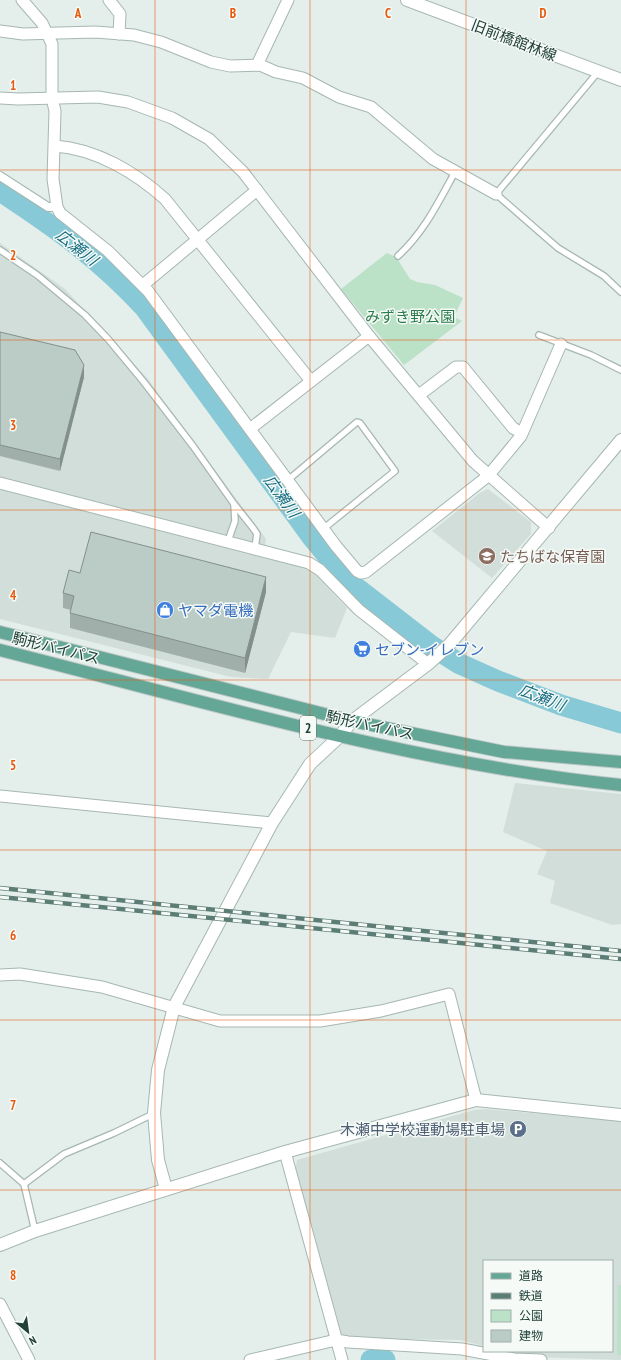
<svg xmlns="http://www.w3.org/2000/svg" width="621" height="1360" font-family="'PT Sans Narrow','Noto Sans JP',sans-serif">
  <style>
    .built { fill: #d2ded9 }
    .green { fill: #bbe1c6 }
    .lines { fill: none; stroke-linecap: round; stroke-linejoin: round }
    .river { stroke: #88c9d7; stroke-width: 21 }
    .service-casing { stroke: #a6b7b1; stroke-width: 8 }
    .pedestrian-casing { stroke: #a6b7b1; stroke-width: 10 }
    .minor-casing { stroke: #a6b7b1; stroke-width: 13 }
    .tertiary-casing { stroke: #a6b7b1; stroke-width: 14 }
    .primary-casing { stroke: #c1cac8; stroke-width: 14 }
    .service { stroke: #fff; stroke-width: 5.5 }
    .pedestrian { stroke: #fff; stroke-width: 8 }
    .minor { stroke: #fff; stroke-width: 11 }
    .tertiary { stroke: #fff; stroke-width: 12 }
    .primary { stroke: #65a797; stroke-width: 12 }
    .rail-casing { stroke: #5c7d75; stroke-width: 4.5 }
    .rail { stroke: #f5faf7; stroke-width: 3; stroke-dasharray: 9; stroke-linecap: butt }
    .wall { fill: #a1afaa }
    .shaded-wall { fill: #838f8b }
    .building { fill: #bbccc6; stroke: #838f8b }
    .grid { fill: none; stroke: #e8590c; stroke-width: 1; stroke-opacity: 0.55 }
    .labels { text-anchor: middle; dominant-baseline: central; stroke-width: 3; stroke-linejoin: round; paint-order: stroke }
    .shield { fill: #f5faf7; stroke: #617872; stroke-width: 1 }
    .shield-label { font-size: 14px; font-weight: bold; fill: #214139 }
    .street-label { font-size: 15px; fill: #214139; stroke: #f5faf7 }
    .park-label { font-size: 15px; fill: #287b4a; stroke: #f5faf7 }
    .education-label { font-size: 15px; fill: #785e54; stroke: #f5faf7; text-anchor: start }
    .shop-label { font-size: 15px; fill: #366cbe; stroke: #f5faf7; text-anchor: start }
    .service-label { font-size: 15px; fill: #4e5e75; stroke: #f5faf7; text-anchor: end }
    .water-label { font-size: 16px; font-style: italic; fill: #176e82; stroke: #f5faf7 }
    .grid-label { font-size: 13px; text-anchor: middle; font-weight: bold; fill: #e8590c; stroke: #f5faf7; stroke-width: 3; stroke-linejoin: round; paint-order: stroke }
  </style>
  <rect width="100%" height="100%" fill="#e4eeea"/>
  <!-- built -->
  <g class="built">
    <path d="M0 243 65 289 147 378 266 539 263 557 310 569 347 608 335 638 291 632 268 679 231 677 0 619Z"/>
    <path d="M488 489 531 522V534L492 578 432 531 481 492Z"/>
    <path d="M515 783 621 794V924L612 925 550 903 555 881 537 874 547 851 503 832Z"/>
    <path d="M485 1109 621 1121V1360L533 1357 506 1351H612V1261H484V1346L460 1340 345 1338 341 1332 295 1170 297 1160 474 1110Z"/>
  </g>
  <!-- green -->
  <g class="green">
    <path d="M387 253 396 257 410 279 417 282 435 285 463 298 454 317 462 321 404 365 341 289Z"/>
    <path d="M618 1285H621V1355H617Z"/>
  </g>
  <g class="lines">
    <!-- river -->
    <g class="river">
      <path d="M0 191C56 228 99 258 145 308L312 537 349 582 433 647 460 664 498 681 561 705 621 723"/>
      <path d="M371 1360H385"/>
    </g>
    <defs>
      <g id="service">
        <path d="M598 72 496 194 558 248 604 276 621 292"/>
        <path d="M0 250 37 275 85 315 108 339 143 381 193 446 234 504 253 528 257 534 255 548"/>
        <path d="M398 256C424 232 438 203 455 172"/>
        <path d="M539 335 591 355 621 370"/>
        <path d="M288 480 357 422 360 423 395 471 323 529"/>
        <path d="M228 541 235 521 234 505"/>
        <path d="M0 1163 24 1184 35 1231"/>
        <path d="M24 1184 64 1154 114 1133 153 1114"/>
      </g>
      <path id="pedestrian" d="M0 176 48 207H57"/>
      <g id="minor">
        <path d="M22 0 42 23 52 44V98L55 111 53 179 57 207 60 213 108 251 148 291 336 546 357 571 361 573 366 572 488 476 521 436 561 344"/>
        <path d="M109 0 120 14 119 34"/>
        <path d="M0 31 23 34 95 32 134 35 161 42 211 62 230 66 260 65 276 72 303 78 339 97 371 107 433 159 496 194"/>
        <path d="M257 65 288 0"/>
        <path d="M0 98 18 99 98 97 128 102 172 118 209 139 243 172 369 336 473 461 549 528"/>
        <path d="M55 146C96 149 135 172 165 199L311 381"/>
        <path d="M143 285 257 190"/>
        <path d="M419 395 456 367H463L513 428 522 433"/>
        <path d="M250 429 369 336"/>
        <path d="M0 483 309 563 320 570 359 610 428 664"/>
        <path d="M0 796 272 823"/>
        <path d="M0 975 20 974 102 987 220 1021H320L381 1011 449 994 476 1100"/>
        <path d="M285 1152 342 1360"/>
        <path d="M0 1304 29 1360"/>
        <path d="M250 1360 336 1340 348 1342 462 1349 514 1359 541 1360"/>
      </g>
      <g id="tertiary">
        <path d="M407 0 621 80"/>
        <path d="M166 1189 158 1160 154 1113 158 1070 174 1007 272 823 310 764 340 736 352 721 428 664 449 645 621 440"/>
        <path d="M0 1245 35 1231 285 1152 476 1100 621 1115"/>
      </g>
      <g id="primary">
        <path d="M0 632 352 721 504 752 621 762"/>
        <path d="M0 650C203 701 413 764 621 785"/>
      </g>
    </defs>
    <!-- service casing -->
    <use href="#service" class="service-casing"/>
    <!-- pedestrian casing -->
    <use href="#pedestrian" class="pedestrian-casing"/>
    <!-- minor casing -->
    <use href="#minor" class="minor-casing"/>
    <!-- tertiary casing -->
    <use href="#tertiary" class="tertiary-casing"/>
    <!-- primary casing -->
    <use href="#primary" class="primary-casing"/>
    <!-- service -->
    <use href="#service" class="service"/>
    <!-- pedestrian -->
    <use href="#pedestrian" class="pedestrian"/>
    <!-- minor -->
    <use href="#minor" class="minor"/>
    <!-- tertiary -->
    <use href="#tertiary" class="tertiary"/>
    <!-- primary -->
    <use href="#primary" class="primary"/>
    <defs>
      <g id="rail">
        <path d="M0 888 621 951"/>
        <path d="M0 897 621 959"/>
      </g>
    </defs>
    <!-- rail casing -->
    <use href="#rail" class="rail-casing"/>
    <!-- rail -->
    <use href="#rail" class="rail"/>
  </g>
  <!-- wall -->
  <g class="wall">
    <path d="M0 332 84 377 60 471 0 456Z"/>
    <path d="M80 573 266 592 245 673 70 628V613L71 610 63 608V593Z"/>
  </g>
  <!-- shaded-wall -->
  <g class="shaded-wall">
    <path d="M84 365V377L60 471V459Z"/>
    <path d="M266 577V592L245 673V658Z"/>
  </g>
  <!-- building -->
  <g class="building">
    <path d="M0 332 75 350 84 365 60 459 0 445Z"/>
    <path d="M91 532 266 577 245 658 70 613 74 596 63 593 69 570 80 573Z"/>
  </g>
  <!-- grid -->
  <path class="grid" d="M155 0V1360M310 0V1360M466 0V1360M0 170H621M0 340H621M0 510H621M0 680H621M0 850H621M0 1020H621M0 1190H621"/>
  <!-- icons -->
  <defs>
    <symbol id="school-disc" viewBox="-11 -11 22 22"><circle r="9.5" fill="#8d6e63" stroke="#f5faf7"/><path d="M0-5L7-2L0 1L-7-2ZM-4 1L0 2.5L4 1V4Q0 6-4 4Z" fill="#fff"/></symbol>
    <symbol id="shop-disc" viewBox="-11 -11 22 22"><circle r="9.5" fill="#3f7fe0" stroke="#f5faf7"/><path d="M-5-2.5h2.3a2.7 3.5 0 0 1 5.4 0H5L5.5 6h-11ZM-1.5-2.5h3a1.5 2.3 0 0 0-3 0Z" fill="#fff"/></symbol>
    <symbol id="supermarket-disc" viewBox="-11 -11 22 22"><circle r="9.5" fill="#3f7fe0" stroke="#f5faf7"/><path d="M-6-5.5h2.5l.6 2H6L4.5 2H-2.5L-4.4-4H-6ZM-1.5 3.2a1.3 1.3 0 1 0 .1 0ZM3 3.2a1.3 1.3 0 1 0 .1 0Z" fill="#fff"/></symbol>
    <symbol id="parking-disc" viewBox="-11 -11 22 22"><circle r="9.5" fill="#5c6f8a" stroke="#f5faf7"/><path d="M-3.5-5.5H1a3.5 3.5 0 0 1 0 7H-1V5.5H-3.5ZM-1-3.4V-.6H.8a1.4 1.4 0 0 0 0-2.8Z" fill="#fff"/></symbol>
  </defs>
  <g fill-rule="evenodd">
    <use href="#school-disc" x="477" y="546" width="20" height="20"/>
    <use href="#shop-disc" x="155" y="600" width="20" height="20"/>
    <use href="#supermarket-disc" x="352" y="639" width="20" height="20"/>
    <use href="#parking-disc" x="508" y="1119" width="20" height="20"/>
  </g>
  <g class="labels">
    <!-- shield labels -->
    <rect class="shield" x="300" y="716" width="16" height="24" rx="3"/>
    <g class="shield-label">
      <text x="308" y="728">2</text>
    </g>
    <!-- street labels -->
    <g class="street-label">
      <text transform="translate(514 40) rotate(21)">旧前橋館林線</text>
      <text transform="translate(56 648) rotate(14)">駒形バイパス</text>
      <text transform="translate(370 725) rotate(12)">駒形バイパス</text>
    </g>
    <!-- park labels -->
    <g class="park-label">
      <text x="410" y="316">みずき野公園</text>
    </g>
    <!-- education labels -->
    <g class="education-label">
      <text x="500" y="556">たちばな保育園</text>
    </g>
    <!-- shop labels -->
    <g class="shop-label">
      <text x="178" y="610">ヤマダ電機</text>
      <text x="375" y="649">セブン-イレブン</text>
    </g>
    <!-- service labels -->
    <g class="service-label">
      <text x="505" y="1129">木瀬中学校運動場駐車場</text>
    </g>
    <!-- water labels -->
    <g class="water-label">
      <text transform="translate(77 247) rotate(38)">広瀬川</text>
      <text transform="translate(282 496) rotate(54)">広瀬川</text>
      <text transform="translate(542 697) rotate(21)">広瀬川</text>
    </g>
  </g>
  <g class="grid-label">
    <text x="78" y="18">A</text>
    <text x="233" y="18">B</text>
    <text x="388" y="18">C</text>
    <text x="543" y="18">D</text>
    <text x="13" y="90">1</text>
    <text x="13" y="260">2</text>
    <text x="13" y="430">3</text>
    <text x="13" y="600">4</text>
    <text x="13" y="770">5</text>
    <text x="13" y="940">6</text>
    <text x="13" y="1110">7</text>
    <text x="13" y="1280">8</text>
  </g>
  <!-- legend -->
  <rect x="483" y="1260" width="130" height="92" fill="#f5faf7" stroke="#a0b0ab"/>
  <rect x="491" y="1273" width="20" height="6" fill="#65a797" stroke="#a0b0ab"/>
  <text x="519" y="1280" font-size="12" fill="#214139">道路</text>
  <rect x="491" y="1293" width="20" height="6" fill="#5c7d75" stroke="#a0b0ab"/>
  <text x="519" y="1300" font-size="12" fill="#214139">鉄道</text>
  <rect x="491" y="1310" width="20" height="12" fill="#bbe1c6" stroke="#a0b0ab"/>
  <text x="519" y="1320" font-size="12" fill="#214139">公園</text>
  <rect x="491" y="1330" width="20" height="12" fill="#bbccc6" stroke="#a0b0ab"/>
  <text x="519" y="1340" font-size="12" fill="#214139">建物</text>
  <!-- north arrow -->
  <g transform="translate(28 1332) rotate(151)" stroke="#f5faf7" stroke-width="3" paint-order="stroke">
  <path d="M0-3L7 15L0 10L-7 15Z" fill="#214139"/>
  <text y="-6" font-size="11" font-weight="bold" text-anchor="middle" fill="#214139">N</text>
  </g>
</svg>
